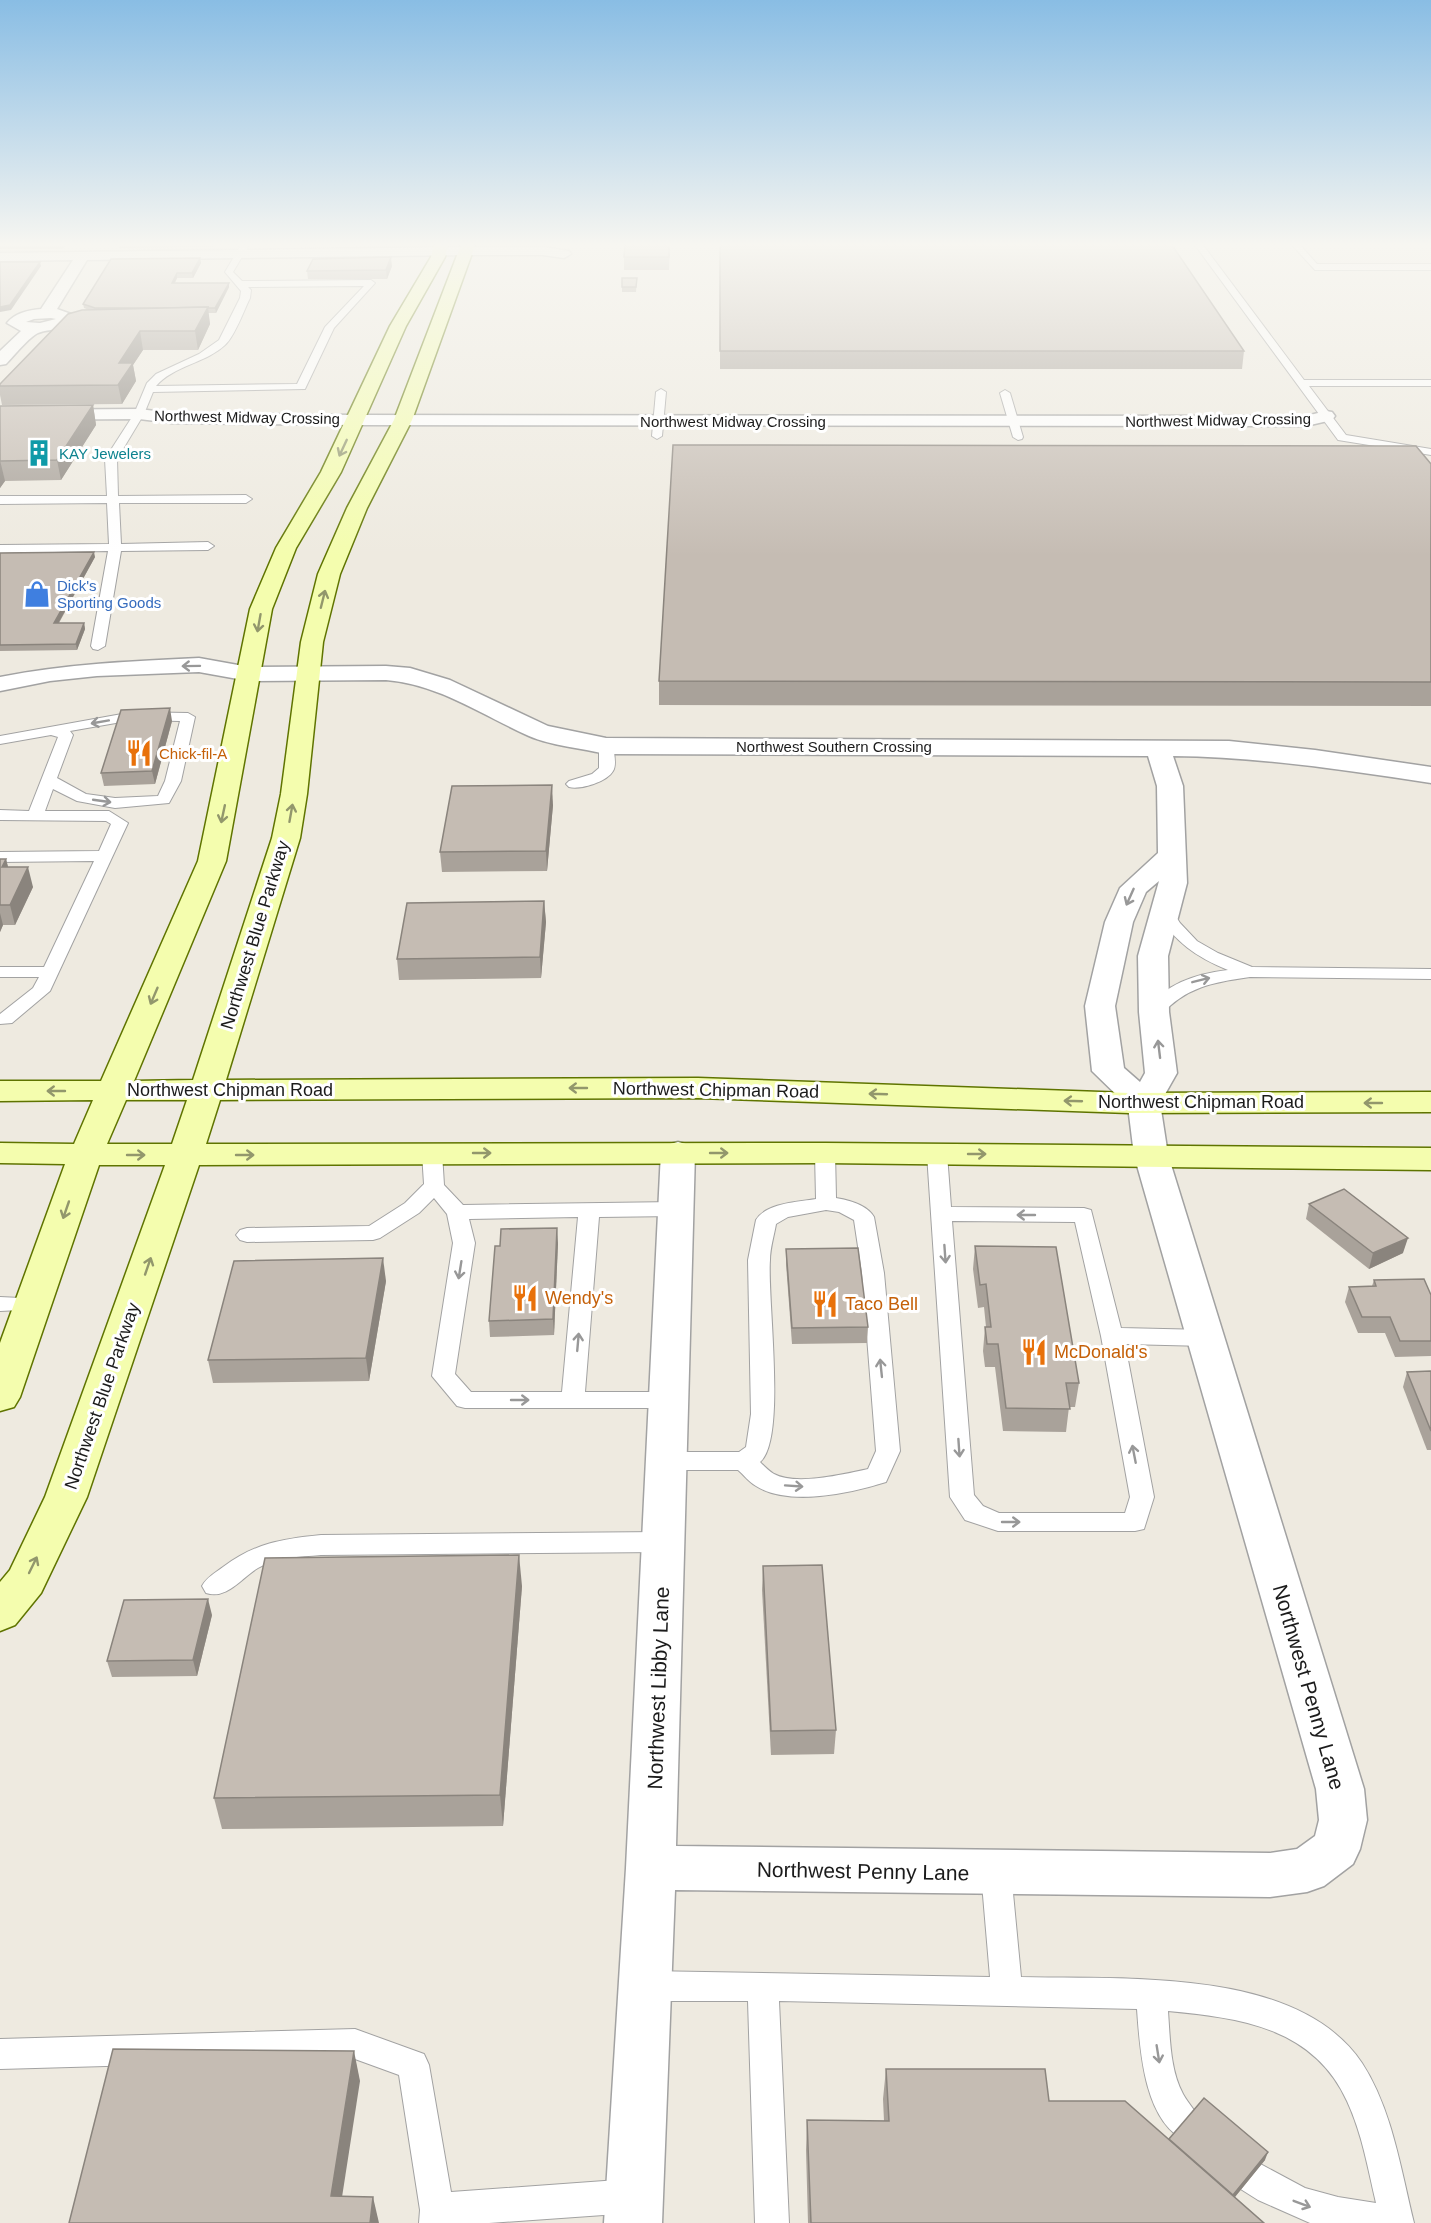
<svg xmlns="http://www.w3.org/2000/svg" width="1431" height="2223" font-family="Arial,sans-serif">
  <style>
    .lines { fill: none; stroke-linecap: round; stroke-linejoin: round }
    .lane-casing { stroke: #a2a2a2; stroke-width: 2 }
    .street-casing { stroke: #a2a2a2; stroke-width: 3 }
    .secondary-casing { stroke: #5f7400; stroke-width: 3 }
    .lane { fill: #fff; fill-rule: evenodd }
    .street { fill: #fff; fill-rule: evenodd }
    .secondary { fill: #f4fdae; fill-rule: evenodd }
    .wall { fill: #a9a29a }
    .shaded-wall { fill: #8a847d }
    .building { fill: #c5bcb3; stroke: #8a847d; stroke-width: 1.5 }
    .oneway { stroke: #92976c }
    .oneway2 { stroke: #989898 }
    .labels { text-anchor: middle; dominant-baseline: central; stroke-width: 6; stroke-linejoin: round; paint-order: stroke }
    .far-street-label { font-size: 15px; fill: #1b1b1b; stroke: #fff }
    .far-culture-label { font-size: 15px; fill: #0d838f; stroke: #fff; text-anchor: start }
    .far-shop-label { font-size: 15px; fill: #366cbe; stroke: #fff; text-anchor: start }
    .far-food-label { font-size: 15px; fill: #c56008; stroke: #fff; text-anchor: start }
    .street-label { font-size: 18px; fill: #1b1b1b; stroke: #fff }
    .food-label { font-size: 18px; fill: #c56008; stroke: #fff; text-anchor: start }
    .near-street-label { font-size: 21px; fill: #1b1b1b; stroke: #fff }
  </style>
  <rect width="100%" height="100%" fill="#eeeae0"/>
  <g class="lines">
    <defs>
      <g id="lane">
        <path d="M241 245H249L233 272 242 281 371 280 375 283 334 328 305 389 153 392 144 414 117 459 118 496 246 495 252 499 246 503H119L121 544 208 542 214 546 208 550 121 551 105 646 98 650 93 649 91 646 108 551 0 553V545L109 544 107 503 0 504V496H107L105 459 134 414 147 383 156 374 199 354 219 340 240 298 241 291 225 272ZM364 286 325 327 297 384 156 386C173 366 206 363 225 345 235 336 244 310 250 298L251 290 248 287Z"/>
        <path d="M1195 245H1203L1304 380H1431V386H1309L1346 435 1431 449V455L1338 440Z"/>
        <path d="M1292 245H1300L1317 264H1431V270H1315Z"/>
        <path d="M661 389 666 392 662 436 657 439 652 436 656 392Z"/>
        <path d="M1005 390 1010 393 1023 437 1022 439 1018 440 1013 437 1000 393Z"/>
        <path d="M133 712 188 713 195 717 181 781 169 803 115 808 77 801 53 789 45 811H109L128 823 50 991 12 1023 0 1024V1014L33 988 39 977H0V967H44L94 861 0 862V852L99 851 111 824 106 821 0 820V810L29 811 58 737 51 735 0 744V736ZM133 720 180 721 165 781 158 796 115 798 86 794 57 778 73 735 70 731Z"/>
        <path d="M606 742 613 746C614 753 617 765 613 771 607 782 580 790 569 787L566 784 569 781 592 774 599 768V746Z"/>
        <path d="M1165 908 1171 909 1180 923 1197 941 1218 953 1252 967 1431 969V979L1250 977C1214 982 1185 987 1160 1016H1148L1145 1012C1164 984 1195 974 1228 970 1196 957 1175 942 1157 913L1159 909Z"/>
        <path d="M432 1147 439 1149 442 1153 444 1185 463 1205 676 1202 683 1204 686 1209 683 1214 676 1216 599 1217 585 1392H669L677 1394 681 1400 677 1406 669 1408H465L457 1406 432 1376 453 1243 447 1214 434 1198 419 1213 380 1238 373 1240 247 1242 240 1240 236 1235 240 1230 247 1228 369 1226 405 1203 424 1184 422 1153 425 1149ZM578 1217 562 1392H471L455 1374 475 1243 469 1219Z"/>
        <path d="M825 1147 832 1149 835 1153 836 1198C849 1200 867 1205 874 1217L884 1273 900 1451 886 1482C851 1493 789 1507 756 1486 749 1482 744 1475 738 1470H666L658 1467 654 1461 658 1455 666 1452H739L746 1447 751 1414 748 1260 756 1220C766 1203 798 1202 816 1199L815 1153 818 1149ZM826 1210 839 1212 854 1220 862 1273 876 1451 868 1469C845 1474 796 1486 774 1474 769 1471 764 1466 760 1462 787 1440 767 1299 770 1260 770 1248 774 1236 776 1224L788 1217Z"/>
        <path d="M937 1148 944 1150 947 1154 951 1207 1084 1208 1091 1210 1121 1328 1206 1330 1214 1333 1217 1338 1214 1343 1206 1346 1125 1344 1154 1497 1144 1529 1135 1531H998L965 1520 950 1497 927 1154 930 1150ZM952 1221 1075 1222 1101 1336 1130 1497 1125 1513H999L983 1506 974 1495Z"/>
        <path d="M0 1297 41 1299 44 1304 41 1309 0 1311Z"/>
        <path d="M663 1532 672 1535 675 1542 672 1549 663 1552 321 1555C299 1557 277 1557 258 1568 241 1578 227 1600 206 1593L202 1586C207 1577 215 1573 223 1567 255 1543 282 1539 321 1535Z"/>
        <path d="M996 1859 1006 1863 1011 1872 1021 1977C1123 1980 1297 1966 1362 2063 1392 2109 1401 2170 1414 2223H1310L1258 2200 1239 2188 1234 2176 1239 2164 1251 2159 1305 2188 1338 2197 1376 2203C1368 2169 1362 2133 1347 2101 1313 2027 1240 2018 1168 2011 1170 2038 1170 2070 1183 2094 1189 2105 1198 2113 1203 2125L1198 2136 1187 2141C1144 2123 1140 2050 1137 2009L779 2001 789 2223H755L748 2001H646L635 1996 631 1986 635 1976 646 1971 990 1977 981 1872 986 1863Z"/>
        <path d="M355 2029 424 2054 429 2065 451 2192 632 2179 644 2184 649 2196 644 2208 632 2213 489 2223H419L420 2210 399 2075 355 2059 0 2069V2039Z"/>
      </g>
      <g id="street">
        <path d="M466 247H543L569 251 571 254 564 258 543 255H466L87 260 57 309 71 314 74 320C64 332 50 328 38 333 29 337 14 356 6 364L0 365V351L21 331 7 323C15 313 28 310 41 309L73 260 0 261V253ZM51 318 56 319 40 323 26 322 34 319Z"/>
        <path d="M139 409 172 413 355 415 1306 416 1326 411 1332 412 1335 416 1332 420 1306 426 355 425 172 423 139 419 0 420V410Z"/>
        <path d="M199 658 249 667 386 666 410 668 450 680 548 726 606 738 1229 741 1315 750 1431 767V783C1345 770 1260 757 1173 756L1183 786 1187 883 1168 956 1169 1012 1177 1073 1160 1103 1168 1155 1364 1789 1367 1820 1360 1849 1353 1864 1324 1886 1307 1892 1270 1897 675 1890 662 2223H604L626 1868 661 1152 666 1145 678 1142 690 1145 695 1152 676 1846 1270 1853 1297 1849 1315 1836 1319 1820 1316 1789 1134 1155 1128 1106 1092 1071 1085 1006 1105 922 1120 888 1158 853 1157 786 1148 756 606 754C581 748 552 746 529 736 482 715 438 684 386 680L249 681 199 672 97 676 50 681 0 691V677C66 664 132 661 199 658ZM1159 881 1138 956 1139 1012 1145 1073 1140 1082 1124 1068 1115 1006 1133 922 1146 892Z"/>
      </g>
      <path id="secondary" d="M434 245H448L445 257 406 326 341 472 296 548 272 609 226 861 134 1081 193 1080 272 838 281 794 301 642 318 574 347 508 394 420 461 245H475L412 420 367 508 340 574 323 642 307 794 300 838 226 1080 698 1078 1129 1093 1431 1092V1112L1129 1113 698 1098 220 1100 206 1144 825 1143 1431 1148V1170L825 1163 199 1165 87 1497 41 1593 15 1625 0 1631V1582L10 1570 45 1497 165 1165H99L20 1397 14 1407 0 1411V1343L65 1164 0 1163V1143L74 1144 93 1100 0 1101V1081H101L198 861 250 609 276 548 321 472 390 326 431 257ZM126 1100H187L172 1144H107Z"/>
    </defs>
    <!-- lane casing -->
    <use href="#lane" class="lane-casing"/>
    <!-- street casing -->
    <use href="#street" class="street-casing"/>
    <!-- secondary casing -->
    <use href="#secondary" class="secondary-casing"/>
    <!-- lane -->
    <use href="#lane" class="lane"/>
    <!-- street -->
    <use href="#street" class="street"/>
    <!-- secondary -->
    <use href="#secondary" class="secondary"/>
  </g>
  <!-- wall -->
  <g class="wall">
    <path d="M0 245H66L62 249H0Z"/>
    <path d="M119 245H213L212 247 119 248Z"/>
    <path d="M670 245 669 270H624V257Z"/>
    <path d="M720 245 1244 351 1242 369H720Z"/>
    <path d="M200 258 201 263 193 278H177L175 283H229V287L216 313H208L210 324 198 350H143L133 365 136 381 122 404 2 405 0 395V384L89 310 84 308 83 304Z"/>
    <path d="M392 266 387 279H308L307 271Z"/>
    <path d="M637 278 636 292H622V287Z"/>
    <path d="M93 405 96 425 61 480 5 481 0 488V406Z"/>
    <path d="M1431 464V706L659 705V681Z"/>
    <path d="M0 553 95 557 59 623H84L85 629 77 650 0 651Z"/>
    <path d="M172 721 155 784 104 786 101 773Z"/>
    <path d="M553 805 547 871 442 872 440 852Z"/>
    <path d="M0 859H6L8 867 33 887 15 925H3L0 932Z"/>
    <path d="M544 901 546 922 541 978 399 980 397 959Z"/>
    <path d="M1309 1204 1403 1253 1369 1269 1306 1219Z"/>
    <path d="M558 1243 554 1335 490 1337 489 1321Z"/>
    <path d="M975 1246 1079 1383 1075 1407H1069L1066 1432 1003 1431 995 1367H985L983 1351 985 1327H986L984 1307 978 1308 973 1269Z"/>
    <path d="M786 1249 868 1327 867 1343 792 1344 786 1264Z"/>
    <path d="M1374 1280 1431 1295V1356L1395 1357 1385 1333H1358L1345 1302 1349 1287 1372 1286Z"/>
    <path d="M386 1281 369 1381 213 1383 208 1360Z"/>
    <path d="M1431 1371V1450H1427L1403 1387 1407 1372Z"/>
    <path d="M763 1566 836 1730 834 1754 771 1755 762 1590Z"/>
    <path d="M522 1586 503 1826 222 1829 214 1798Z"/>
    <path d="M212 1615 197 1676 112 1677 107 1661Z"/>
    <path d="M886 2069 1049 2101 1169 2139 1265 2160 1235 2197 1264 2223H808L806 2150 807 2120 884 2121 883 2099Z"/>
  </g>
  <!-- shaded-wall -->
  <g class="shaded-wall">
    <path d="M391 257 392 266 387 279 386 270Z"/>
    <path d="M200 258 201 263 193 278 192 273Z"/>
    <path d="M40 262 41 266 11 310 0 312V307Z"/>
    <path d="M177 273V278L172 288V283Z"/>
    <path d="M229 283V287L216 313 215 308Z"/>
    <path d="M208 307 210 324 198 350 195 331Z"/>
    <path d="M140 331 143 350 133 365 136 381 122 404 118 385 119 363Z"/>
    <path d="M93 405 96 425 61 480 57 460Z"/>
    <path d="M0 460 5 481 0 488Z"/>
    <path d="M94 552 95 557 55 629 54 623Z"/>
    <path d="M84 623 85 629 77 650 76 644Z"/>
    <path d="M170 708 172 721 155 784 152 771Z"/>
    <path d="M552 785 553 805 547 871 546 851Z"/>
    <path d="M6 859 11 879 2 867Z"/>
    <path d="M28 867 33 887 15 925 10 905Z"/>
    <path d="M544 901 546 922 541 978 540 957Z"/>
    <path d="M0 913 3 925 0 932Z"/>
    <path d="M557 1228 558 1243 554 1335 553 1319Z"/>
    <path d="M1408 1238 1403 1253 1369 1269 1373 1253Z"/>
    <path d="M383 1258 386 1281 369 1381 366 1358Z"/>
    <path d="M519 1555 522 1586 503 1826 500 1795Z"/>
    <path d="M208 1599 212 1615 197 1676 193 1660Z"/>
    <path d="M354 2051 360 2081 338 2223 331 2196Z"/>
    <path d="M1268 2152 1265 2160 1217 2219 1220 2212Z"/>
    <path d="M373 2197 379 2223H370Z"/>
  </g>
  <!-- building -->
  <g class="building">
    <path d="M625 245H669V257H624Z"/>
    <path d="M720 245H1172L1244 351H720Z"/>
    <path d="M391 257 386 270 307 271 313 259Z"/>
    <path d="M200 258 192 273H177L172 283H229L215 308H208V307L160 308H95L83 304 111 259Z"/>
    <path d="M0 262H40L10 305 0 307Z"/>
    <path d="M622 278H637L636 287H622Z"/>
    <path d="M208 307 195 331H140L119 363H133L118 385 0 386V384L68 314 82 310Z"/>
    <path d="M93 405 57 460 0 461V406Z"/>
    <path d="M673 445 1416 446 1431 464V682L659 681Z"/>
    <path d="M94 552 54 623H84L76 644 0 645V553Z"/>
    <path d="M170 708 152 771 101 773 121 710Z"/>
    <path d="M552 785 546 851 440 852 452 786Z"/>
    <path d="M0 859H6L2 867H28L10 905H0Z"/>
    <path d="M544 901 540 957 397 959 407 903Z"/>
    <path d="M1344 1189 1408 1238 1373 1253 1309 1204Z"/>
    <path d="M557 1228 553 1319 489 1321 495 1246H500L501 1229Z"/>
    <path d="M975 1246 1056 1247 1079 1383H1066L1070 1409 1006 1408 998 1344H987L985 1327H991L986 1284 980 1285Z"/>
    <path d="M858 1248 868 1327 792 1328 786 1249Z"/>
    <path d="M383 1258 366 1358 208 1360 234 1261Z"/>
    <path d="M1424 1279 1431 1295V1341H1400L1390 1317H1362L1349 1287 1376 1286 1374 1280Z"/>
    <path d="M1431 1371V1431L1407 1372Z"/>
    <path d="M519 1555 500 1795 214 1798 265 1558Z"/>
    <path d="M822 1565 836 1730 771 1731 763 1566Z"/>
    <path d="M208 1599 193 1660 107 1661 124 1600Z"/>
    <path d="M113 2049 354 2051 331 2196 373 2197 370 2223H69Z"/>
    <path d="M886 2069H1045L1049 2101H1125L1264 2223H811L807 2120 889 2121Z"/>
    <path d="M1204 2098 1268 2152 1233 2195 1169 2139Z"/>
  </g>
  <!-- one-way arrows -->
  <defs><path id="oneway-shaft" d="M-6 0H5M1.5-3L5.5 0L1.5 3" fill="none" stroke-width="1.6" stroke-linecap="round" stroke-linejoin="round" transform="scale(1.5)"/></defs>
  <g class="oneway">
    <use href="#oneway-shaft" transform="translate(343 448) rotate(115)"/>
    <use href="#oneway-shaft" transform="translate(323 599) rotate(-76)"/>
    <use href="#oneway-shaft" transform="translate(259 623) rotate(100)"/>
    <use href="#oneway-shaft" transform="translate(291 813) rotate(-80)"/>
    <use href="#oneway-shaft" transform="translate(223 814) rotate(102)"/>
    <use href="#oneway-shaft" transform="translate(154 996) rotate(113)"/>
    <use href="#oneway-shaft" transform="translate(578 1088) rotate(180)"/>
    <use href="#oneway-shaft" transform="translate(56 1091) rotate(180)"/>
    <use href="#oneway-shaft" transform="translate(878 1094) rotate(-178)"/>
    <use href="#oneway-shaft" transform="translate(1073 1101) rotate(-178)"/>
    <use href="#oneway-shaft" transform="translate(1373 1103) rotate(180)"/>
    <use href="#oneway-shaft" transform="translate(482 1153)"/>
    <use href="#oneway-shaft" transform="translate(719 1153)"/>
    <use href="#oneway-shaft" transform="translate(977 1154)"/>
    <use href="#oneway-shaft" transform="translate(136 1155)"/>
    <use href="#oneway-shaft" transform="translate(245 1155)"/>
    <use href="#oneway-shaft" transform="translate(66 1210) rotate(109)"/>
    <use href="#oneway-shaft" transform="translate(148 1266) rotate(-71)"/>
    <use href="#oneway-shaft" transform="translate(33 1565) rotate(-64)"/>
  </g>
  <g class="oneway2">
    <use href="#oneway-shaft" transform="translate(191 666) rotate(179)"/>
    <use href="#oneway-shaft" transform="translate(100 722) rotate(170)"/>
    <use href="#oneway-shaft" transform="translate(102 801) rotate(8)"/>
    <use href="#oneway-shaft" transform="translate(1130 897) rotate(114)"/>
    <use href="#oneway-shaft" transform="translate(1201 980) rotate(-14)"/>
    <use href="#oneway-shaft" transform="translate(1159 1049) rotate(-97)"/>
    <use href="#oneway-shaft" transform="translate(1026 1215) rotate(-180)"/>
    <use href="#oneway-shaft" transform="translate(945 1254) rotate(86)"/>
    <use href="#oneway-shaft" transform="translate(460 1270) rotate(99)"/>
    <use href="#oneway-shaft" transform="translate(578 1342) rotate(-85)"/>
    <use href="#oneway-shaft" transform="translate(881 1368) rotate(-96)"/>
    <use href="#oneway-shaft" transform="translate(520 1400)"/>
    <use href="#oneway-shaft" transform="translate(959 1448) rotate(86)"/>
    <use href="#oneway-shaft" transform="translate(1134 1454) rotate(-101)"/>
    <use href="#oneway-shaft" transform="translate(794 1486) rotate(4)"/>
    <use href="#oneway-shaft" transform="translate(1011 1522)"/>
    <use href="#oneway-shaft" transform="translate(1158 2054) rotate(81)"/>
    <use href="#oneway-shaft" transform="translate(1302 2204) rotate(21)"/>
  </g>
  <!-- sky -->
  <linearGradient id="sky" x2="0" y2="1"><stop stop-color="#89bde4"/><stop offset="0.44" stop-color="#f7f6f1"/><stop offset="1" stop-color="#f7f6f1" stop-opacity="0"/></linearGradient>
  <rect width="1431" height="556" fill="url(#sky)"/>
  <!-- icons -->
  <defs>
    <symbol id="building-bare" viewBox="-9 -9 18 18"><path d="M-4-6H4V6H1V3H-1V6H-4ZM-2.5-4.3h1.7v1.8h-1.7ZM.8-4.3h1.7v1.8H.8ZM-2.5-1h1.7V.8h-1.7ZM.8-1h1.7V.8H.8Z" fill="#0f9aa8" stroke="#fff" stroke-width="2.5" paint-order="stroke"/></symbol>
    <symbol id="shop-bare" viewBox="-9 -9 18 18"><path d="M-5-2.5h2.3a2.7 3.5 0 0 1 5.4 0H5L5.5 6h-11ZM-1.5-2.5h3a1.5 2.3 0 0 0-3 0Z" fill="#3f7fe0" stroke="#fff" stroke-width="2.5" paint-order="stroke"/></symbol>
    <symbol id="restaurant-bare" viewBox="-9 -9 18 18"><path d="M-5-6h1v4h1v-4h1v4h1v-4h1v5L-1.5 .5V6h-2V.5L-5-1ZM5-6V6H3V1.5H1.5Q1.5-4 5-6Z" fill="#e8710a" stroke="#fff" stroke-width="2.5" paint-order="stroke"/></symbol>
  </defs>
  <g fill-rule="evenodd">
    <use href="#building-bare" x="20" y="434" width="38" height="38"/>
    <use href="#shop-bare" x="18" y="575" width="38" height="38"/>
    <use href="#restaurant-bare" x="120" y="734" width="38" height="38"/>
    <use href="#restaurant-bare" x="506" y="1279" width="38" height="38"/>
    <use href="#restaurant-bare" x="806" y="1285" width="38" height="38"/>
    <use href="#restaurant-bare" x="1015" y="1333" width="38" height="38"/>
  </g>
  <g class="labels">
    <!-- far-street labels -->
    <g class="far-street-label">
      <text transform="translate(247 417) rotate(1)">Northwest Midway Crossing</text>
      <text transform="translate(1218 420) rotate(-1)">Northwest Midway Crossing</text>
      <text x="733" y="421">Northwest Midway Crossing</text>
      <text x="834" y="746">Northwest Southern Crossing</text>
    </g>
    <!-- far-culture labels -->
    <g class="far-culture-label">
      <text x="59" y="453">KAY Jewelers</text>
    </g>
    <!-- far-shop labels -->
    <g class="far-shop-label">
      <text x="57" y="585">Dick's<tspan x="57" dy="17">Sporting Goods</tspan></text>
    </g>
    <!-- far-food labels -->
    <g class="far-food-label">
      <text x="159" y="753">Chick-fil-A</text>
    </g>
    <!-- street labels -->
    <g class="street-label">
      <text transform="translate(255 935) rotate(-73)">Northwest Blue Parkway</text>
      <text x="230" y="1090">Northwest Chipman Road</text>
      <text transform="translate(716 1090) rotate(1)">Northwest Chipman Road</text>
      <text x="1201" y="1102">Northwest Chipman Road</text>
      <text transform="translate(102 1396) rotate(-71)">Northwest Blue Parkway</text>
    </g>
    <!-- food labels -->
    <g class="food-label">
      <text x="545" y="1298">Wendy's</text>
      <text x="845" y="1304">Taco Bell</text>
      <text x="1054" y="1352">McDonald's</text>
    </g>
    <!-- near-street labels -->
    <g class="near-street-label">
      <text transform="translate(1309 1687) rotate(74)">Northwest Penny Lane</text>
      <text transform="translate(658 1688) rotate(-88)">Northwest Libby Lane</text>
      <text transform="translate(863 1871) rotate(1)">Northwest Penny Lane</text>
    </g>
  </g>
</svg>
